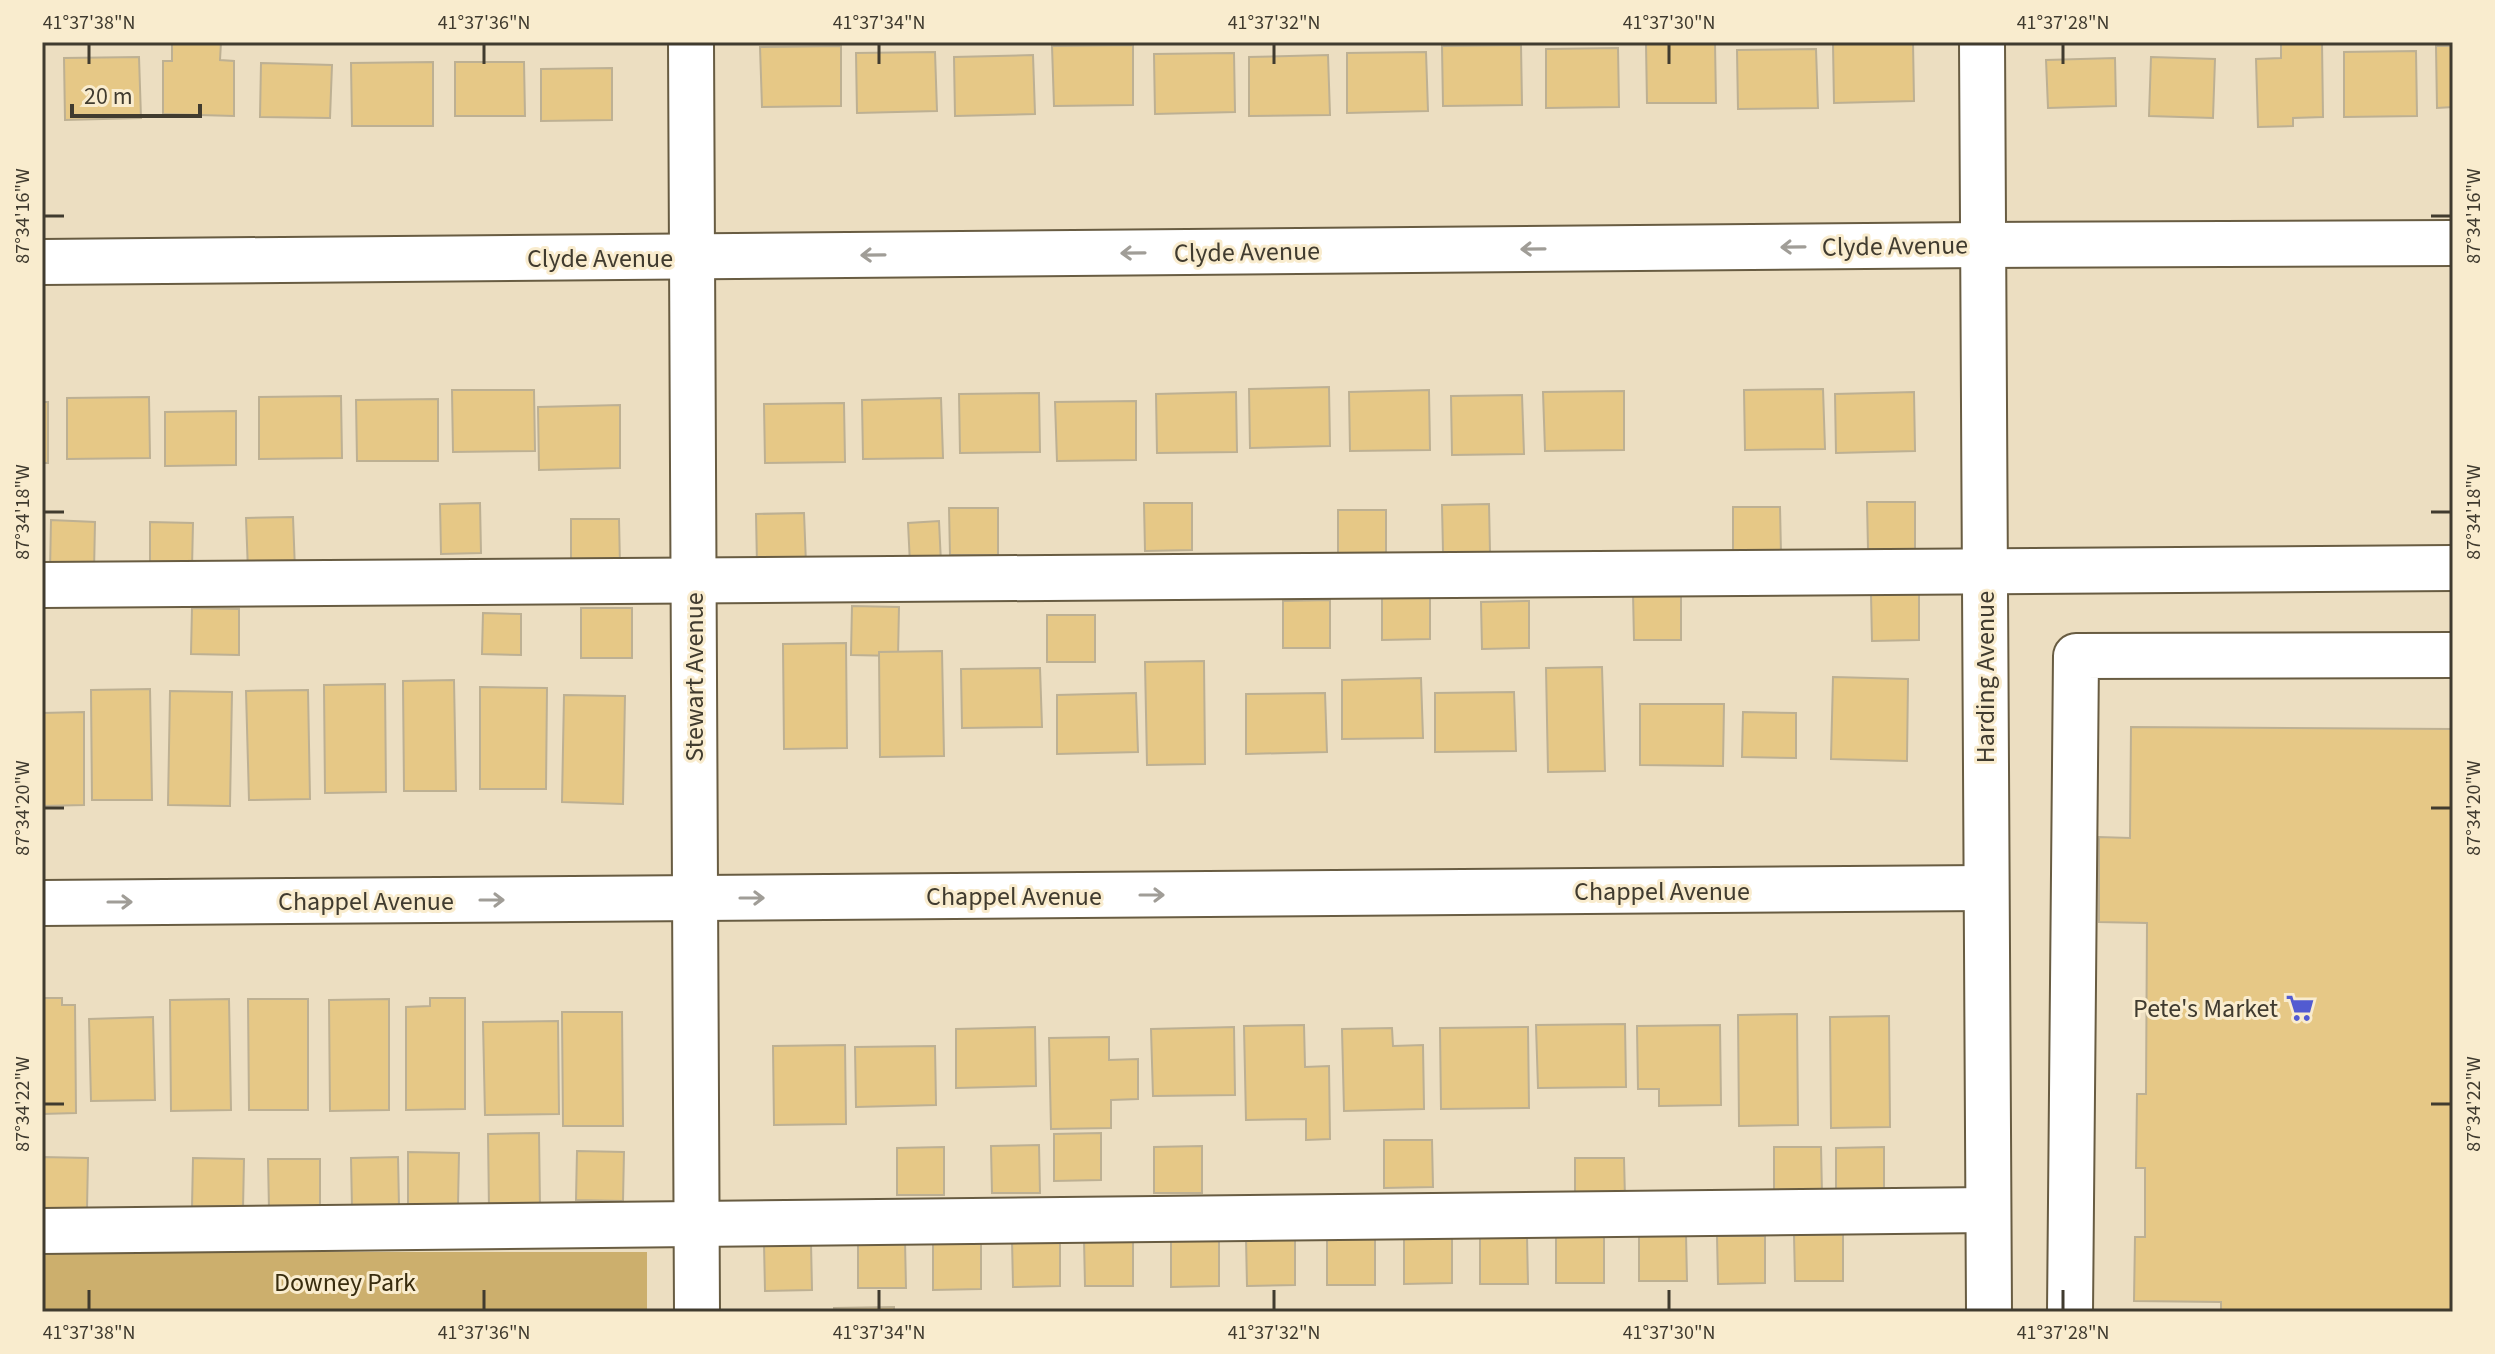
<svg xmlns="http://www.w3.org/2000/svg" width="2495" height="1354" font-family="'Source Sans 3',sans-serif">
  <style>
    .green { fill: #ccaf6d }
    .building { fill: #e6c886; stroke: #bdb093; stroke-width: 2 }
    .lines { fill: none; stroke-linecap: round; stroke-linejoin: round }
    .minor-casing { stroke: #685c42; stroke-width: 48 }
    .minor { stroke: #fff; stroke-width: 44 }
    .oneway { stroke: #a09d97 }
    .ticks { fill: none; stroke: #403b2f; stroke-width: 3 }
    .labels { text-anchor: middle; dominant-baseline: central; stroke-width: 6; stroke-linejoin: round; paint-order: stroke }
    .street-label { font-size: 26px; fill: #403b2f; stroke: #f9ecce }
    .poi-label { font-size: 26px; fill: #403b2f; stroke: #f9ecce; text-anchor: end }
    .park-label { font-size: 26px; fill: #382c0e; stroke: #f9ecce }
    .neatline { fill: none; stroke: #403b2f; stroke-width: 3 }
    .ticks-label { font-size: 20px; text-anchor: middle; fill: #403b2f }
  </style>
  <rect width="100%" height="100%" fill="#ecdec1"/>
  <!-- green -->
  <rect class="green" x="42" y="1252" width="605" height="60"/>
  <!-- building -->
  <g class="building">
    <path d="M172 42H221L220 60 234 61V116L163 114V61H172Z"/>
    <path d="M1913 42 1914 101 1834 103 1833 44Z"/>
    <path d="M2281 42H2322L2323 117 2293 118V126L2258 127 2256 59 2281 58Z"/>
    <path d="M1715 43 1716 103H1647L1646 44Z"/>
    <path d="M1133 45V105L1054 106 1052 46Z"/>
    <path d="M1521 45 1522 105 1443 106 1442 46Z"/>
    <path d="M841 46V106L762 107 760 47Z"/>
    <path d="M2436 46H2453V107L2437 108Z"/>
    <path d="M1618 48 1619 107 1546 108V49Z"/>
    <path d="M1816 49 1818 108 1738 109 1737 50Z"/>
    <path d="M2416 51 2417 116 2344 117V52Z"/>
    <path d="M935 52 937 111 857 113 856 53Z"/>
    <path d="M1426 52 1428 111 1347 113V53Z"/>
    <path d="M1234 53 1235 112 1155 114 1154 54Z"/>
    <path d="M1033 55 1035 114 955 116 954 57Z"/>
    <path d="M1328 55 1330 115 1249 116V57Z"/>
    <path d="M139 57 141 118 65 120 64 58Z"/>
    <path d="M2151 57 2215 59 2213 118 2149 116Z"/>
    <path d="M2115 58 2116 106 2048 108 2046 60Z"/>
    <path d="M433 62V126H352L351 63Z"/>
    <path d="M455 62H524L525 116H455Z"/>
    <path d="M261 63 332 65 330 118 260 117Z"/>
    <path d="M612 68V120L541 121V69Z"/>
    <path d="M1329 387 1330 446 1250 448 1249 389Z"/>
    <path d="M1823 389 1825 449 1745 450 1744 390Z"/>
    <path d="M452 390H534L535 451 453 452Z"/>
    <path d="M1429 390 1430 450 1350 451 1349 392Z"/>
    <path d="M1624 391V450L1545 451 1543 392Z"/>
    <path d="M1236 392 1237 452 1157 453 1156 394Z"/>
    <path d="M1914 392 1915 451 1836 453 1835 394Z"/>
    <path d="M1039 393 1040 452 960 453 959 394Z"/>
    <path d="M1522 395 1524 454 1452 455 1451 396Z"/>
    <path d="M341 396 342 458 259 459V397Z"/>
    <path d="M149 397 150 458 67 459V398Z"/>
    <path d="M941 398 943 458 863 459 862 400Z"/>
    <path d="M438 399V461H357L356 400Z"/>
    <path d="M1136 401V460L1057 461 1055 402Z"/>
    <rect x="42" y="402" width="6" height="61"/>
    <path d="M844 403 845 462 765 463 764 404Z"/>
    <path d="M620 405V468L539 470 538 407Z"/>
    <path d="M236 411V465L165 466V412Z"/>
    <path d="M1867 502H1915V549H1868Z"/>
    <path d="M480 503 481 553 441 554 440 504Z"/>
    <path d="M1144 503H1192V550L1145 551Z"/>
    <path d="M1489 504 1490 552H1443L1442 505Z"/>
    <path d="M1733 507H1780L1781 554H1733Z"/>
    <path d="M949 508H998V555H950Z"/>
    <rect x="1338" y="510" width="48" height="47"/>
    <path d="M804 513 806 564 757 565 756 514Z"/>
    <path d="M293 517 295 570 248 571 246 518Z"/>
    <path d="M571 519H619L620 565H571Z"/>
    <path d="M51 520 95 522 94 572 50 571Z"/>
    <path d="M939 521 941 563 910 564 908 523Z"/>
    <path d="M150 522 193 523 192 568 150 567Z"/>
    <path d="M1382 592H1430V639L1382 640Z"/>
    <path d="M1681 592V640H1634L1633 593Z"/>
    <path d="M1919 593V640L1872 641 1871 594Z"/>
    <path d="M1330 600V648H1283V601Z"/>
    <path d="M1529 601V648L1482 649 1481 602Z"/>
    <path d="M852 606 899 607 898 656 851 655Z"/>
    <path d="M192 608 239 609V655L191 654Z"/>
    <rect x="581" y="608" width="51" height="50"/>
    <path d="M483 613 521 614V655L482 654Z"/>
    <rect x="1047" y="615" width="48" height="47"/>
    <path d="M846 643 847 748 784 749 783 644Z"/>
    <path d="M942 651 944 756 880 757 879 652Z"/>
    <path d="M1204 661 1205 764 1147 765 1145 662Z"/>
    <path d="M1602 667 1605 771 1548 772 1546 668Z"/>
    <path d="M1040 668 1042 727 962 728 961 669Z"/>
    <path d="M1833 677 1908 679 1907 761 1831 759Z"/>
    <path d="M1421 678 1423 738 1342 739V680Z"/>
    <path d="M454 680 456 791H404L403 681Z"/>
    <path d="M385 684 386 792 325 793 324 685Z"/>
    <path d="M480 687 547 688 546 789H480Z"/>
    <path d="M150 689 152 800H92L91 690Z"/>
    <path d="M308 690 310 799 249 800 246 691Z"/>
    <path d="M170 691 232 692 230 806 168 805Z"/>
    <path d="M1514 692 1516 751 1435 752V693Z"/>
    <path d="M1136 693 1138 752 1057 754V695Z"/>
    <path d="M1325 693 1327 752 1246 754V694Z"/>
    <path d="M564 695 625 696 623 804 562 802Z"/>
    <path d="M1640 704H1724L1723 766 1640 765Z"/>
    <path d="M84 712V805L42 806V713Z"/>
    <path d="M1743 712 1796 713V758L1742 757Z"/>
    <path d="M2131 727 2453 729V1312H2221V1302L2134 1301 2135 1237H2145V1168H2136L2137 1094H2146L2147 923 2099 922V837L2130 838Z"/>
    <path d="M42 998H62V1005H75L76 1113 42 1114Z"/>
    <path d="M430 998H465V1109L406 1110V1007L430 1006Z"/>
    <path d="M229 999 231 1110 171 1111 170 1000Z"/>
    <path d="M248 999H308V1110H249Z"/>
    <path d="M389 999V1110L330 1111 329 1000Z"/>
    <path d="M562 1012H622L623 1126H563Z"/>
    <path d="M1797 1014 1798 1125 1739 1126 1738 1015Z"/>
    <path d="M1889 1016 1890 1127 1831 1128 1830 1017Z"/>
    <path d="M153 1017 155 1100 91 1101 89 1019Z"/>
    <path d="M558 1021 559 1114 485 1115 483 1022Z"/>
    <path d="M1625 1024 1626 1087 1538 1088 1536 1025Z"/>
    <path d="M1304 1025 1305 1067 1329 1066 1330 1139 1306 1140V1119L1246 1120 1244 1026Z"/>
    <path d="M1720 1025 1721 1105 1659 1106V1089H1638L1637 1026Z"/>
    <path d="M1035 1027 1036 1086 956 1088V1029Z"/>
    <path d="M1234 1027 1235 1095 1153 1096 1151 1029Z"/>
    <path d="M1528 1027 1529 1108 1441 1109 1440 1028Z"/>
    <path d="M1392 1028 1393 1046 1423 1045 1424 1109 1344 1111 1342 1029Z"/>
    <path d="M1109 1037V1060L1138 1059V1099L1111 1100V1128L1051 1129 1049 1038Z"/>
    <path d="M845 1045 846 1124 774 1125 773 1046Z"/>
    <path d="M935 1046 936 1105 856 1107 855 1047Z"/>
    <path d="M539 1133 540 1208 489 1209 488 1134Z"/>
    <path d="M1101 1133V1180L1054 1181V1134Z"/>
    <path d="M1384 1140H1432L1433 1187 1384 1188Z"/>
    <path d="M1039 1145 1040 1193H992L991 1146Z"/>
    <path d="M1202 1146V1193H1154V1147Z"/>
    <path d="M944 1147V1195H897V1148Z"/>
    <path d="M1774 1147H1821L1822 1194H1774Z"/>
    <path d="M1884 1147V1195H1836V1148Z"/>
    <path d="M577 1151 624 1152 623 1201 576 1200Z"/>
    <path d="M408 1152 459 1153 458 1205 408 1204Z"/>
    <path d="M42 1157 88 1158 87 1209 42 1208Z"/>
    <path d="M398 1157 399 1207 352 1208 351 1158Z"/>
    <path d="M193 1158 244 1159 243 1209 192 1208Z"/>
    <path d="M1575 1158H1624L1625 1199 1575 1200Z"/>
    <path d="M268 1159H320V1209H269Z"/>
    <path d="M1686 1234 1687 1281H1639V1235Z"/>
    <path d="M1843 1234V1281H1795L1794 1235Z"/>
    <path d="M1604 1235V1283H1556V1236Z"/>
    <path d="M1404 1236H1452V1283L1404 1284Z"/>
    <path d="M1527 1236 1528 1284H1480V1237Z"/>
    <path d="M1717 1236H1765V1283L1718 1284Z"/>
    <path d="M1246 1238H1295V1285L1247 1286Z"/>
    <rect x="1327" y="1238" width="48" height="47"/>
    <path d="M1012 1239H1060V1286L1013 1287Z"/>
    <path d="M1084 1239H1133V1286H1085Z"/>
    <path d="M1171 1239H1219V1286L1171 1287Z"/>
    <path d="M858 1241H905L906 1288H858Z"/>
    <path d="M981 1242V1289L933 1290V1243Z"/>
    <path d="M811 1243 812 1290 765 1291 764 1244Z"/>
    <path d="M894 1307V1312H834V1308Z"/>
    <rect x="1772" y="1310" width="59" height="2"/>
  </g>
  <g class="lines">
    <defs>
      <g id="minor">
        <path d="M691 42 697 1312"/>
        <path d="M1982 42 1989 1312"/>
        <path d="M42 262 1983 245 2453 243"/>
        <path d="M42 585 2453 568"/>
        <path d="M42 903 1986 888"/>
        <path d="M42 1231 1988 1210"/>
        <path d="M2070 1312 2076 656 2453 655"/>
      </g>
    </defs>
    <!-- minor casing -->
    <use href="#minor" class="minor-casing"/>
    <!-- minor -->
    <use href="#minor" class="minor"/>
  </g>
  <!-- one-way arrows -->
  <defs><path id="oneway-shaft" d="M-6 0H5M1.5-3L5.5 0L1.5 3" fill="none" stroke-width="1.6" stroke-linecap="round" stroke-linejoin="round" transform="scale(2)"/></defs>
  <g class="oneway">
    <use href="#oneway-shaft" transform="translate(1793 247) rotate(179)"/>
    <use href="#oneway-shaft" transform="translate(1533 249) rotate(179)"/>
    <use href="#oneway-shaft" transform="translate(1133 253) rotate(179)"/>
    <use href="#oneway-shaft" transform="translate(873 255) rotate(179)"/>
    <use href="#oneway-shaft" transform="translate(1152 895)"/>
    <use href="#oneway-shaft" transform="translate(752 898)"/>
    <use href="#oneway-shaft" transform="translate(492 900)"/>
    <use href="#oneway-shaft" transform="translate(120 902)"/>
  </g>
  <!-- ticks -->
  <path class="ticks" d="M89 44V64M484 44V64M879 44V64M1274 44V64M1669 44V64M2063 44V64M44 216H64M2431 216H2451M44 512H64M2431 512H2451M44 808H64M2431 808H2451M44 1104H64M2431 1104H2451M89 1290V1310M484 1290V1310M879 1290V1310M1274 1290V1310M1669 1290V1310M2063 1290V1310"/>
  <!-- icons -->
  <defs>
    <symbol id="supermarket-bare" viewBox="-9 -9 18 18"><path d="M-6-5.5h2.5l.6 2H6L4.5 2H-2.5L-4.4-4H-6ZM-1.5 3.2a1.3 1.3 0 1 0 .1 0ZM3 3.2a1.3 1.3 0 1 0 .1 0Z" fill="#525bd1" stroke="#f9ecce" stroke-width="2.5" paint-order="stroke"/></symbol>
  </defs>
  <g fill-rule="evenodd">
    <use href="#supermarket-bare" x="2280" y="988" width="40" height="40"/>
  </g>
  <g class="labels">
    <!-- street labels -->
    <g class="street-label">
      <text transform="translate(1895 246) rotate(-1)">Clyde Avenue</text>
      <text transform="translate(1247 252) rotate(-1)">Clyde Avenue</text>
      <text x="600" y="258">Clyde Avenue</text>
      <text transform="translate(694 677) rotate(-90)">Stewart Avenue</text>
      <text transform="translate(1985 677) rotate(-90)">Harding Avenue</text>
      <text x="1662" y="891">Chappel Avenue</text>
      <text x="1014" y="896">Chappel Avenue</text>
      <text x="366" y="901">Chappel Avenue</text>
    </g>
    <!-- poi labels -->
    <g class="poi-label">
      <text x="2278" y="1008">Pete's Market</text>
    </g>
    <!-- park labels -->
    <g class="park-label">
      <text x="345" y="1282">Downey Park</text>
    </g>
  </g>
  <!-- border -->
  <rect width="2495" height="1354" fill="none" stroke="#f9ecce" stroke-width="88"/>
  <!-- scale -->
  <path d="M72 104v12h128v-12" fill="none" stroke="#403b2f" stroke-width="4"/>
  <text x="84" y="104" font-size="24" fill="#403b2f" stroke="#f9ecce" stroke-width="6" paint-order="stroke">20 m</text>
  <rect x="44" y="44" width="2407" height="1266" class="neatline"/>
  <g class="ticks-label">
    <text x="89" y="29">41°37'38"N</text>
    <text x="484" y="29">41°37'36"N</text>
    <text x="879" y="29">41°37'34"N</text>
    <text x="1274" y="29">41°37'32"N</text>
    <text x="1669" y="29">41°37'30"N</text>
    <text x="2063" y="29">41°37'28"N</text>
    <text transform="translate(2473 216) rotate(-90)" y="7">87°34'16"W</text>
    <text transform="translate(22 216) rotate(-90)" y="7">87°34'16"W</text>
    <text transform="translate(2473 512) rotate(-90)" y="7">87°34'18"W</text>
    <text transform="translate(22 512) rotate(-90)" y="7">87°34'18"W</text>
    <text transform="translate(2473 808) rotate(-90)" y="7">87°34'20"W</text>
    <text transform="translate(22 808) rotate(-90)" y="7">87°34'20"W</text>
    <text transform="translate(2473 1104) rotate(-90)" y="7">87°34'22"W</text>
    <text transform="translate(22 1104) rotate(-90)" y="7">87°34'22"W</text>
    <text x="89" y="1339">41°37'38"N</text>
    <text x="484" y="1339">41°37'36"N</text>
    <text x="879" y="1339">41°37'34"N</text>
    <text x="1274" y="1339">41°37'32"N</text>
    <text x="1669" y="1339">41°37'30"N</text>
    <text x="2063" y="1339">41°37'28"N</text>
  </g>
</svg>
